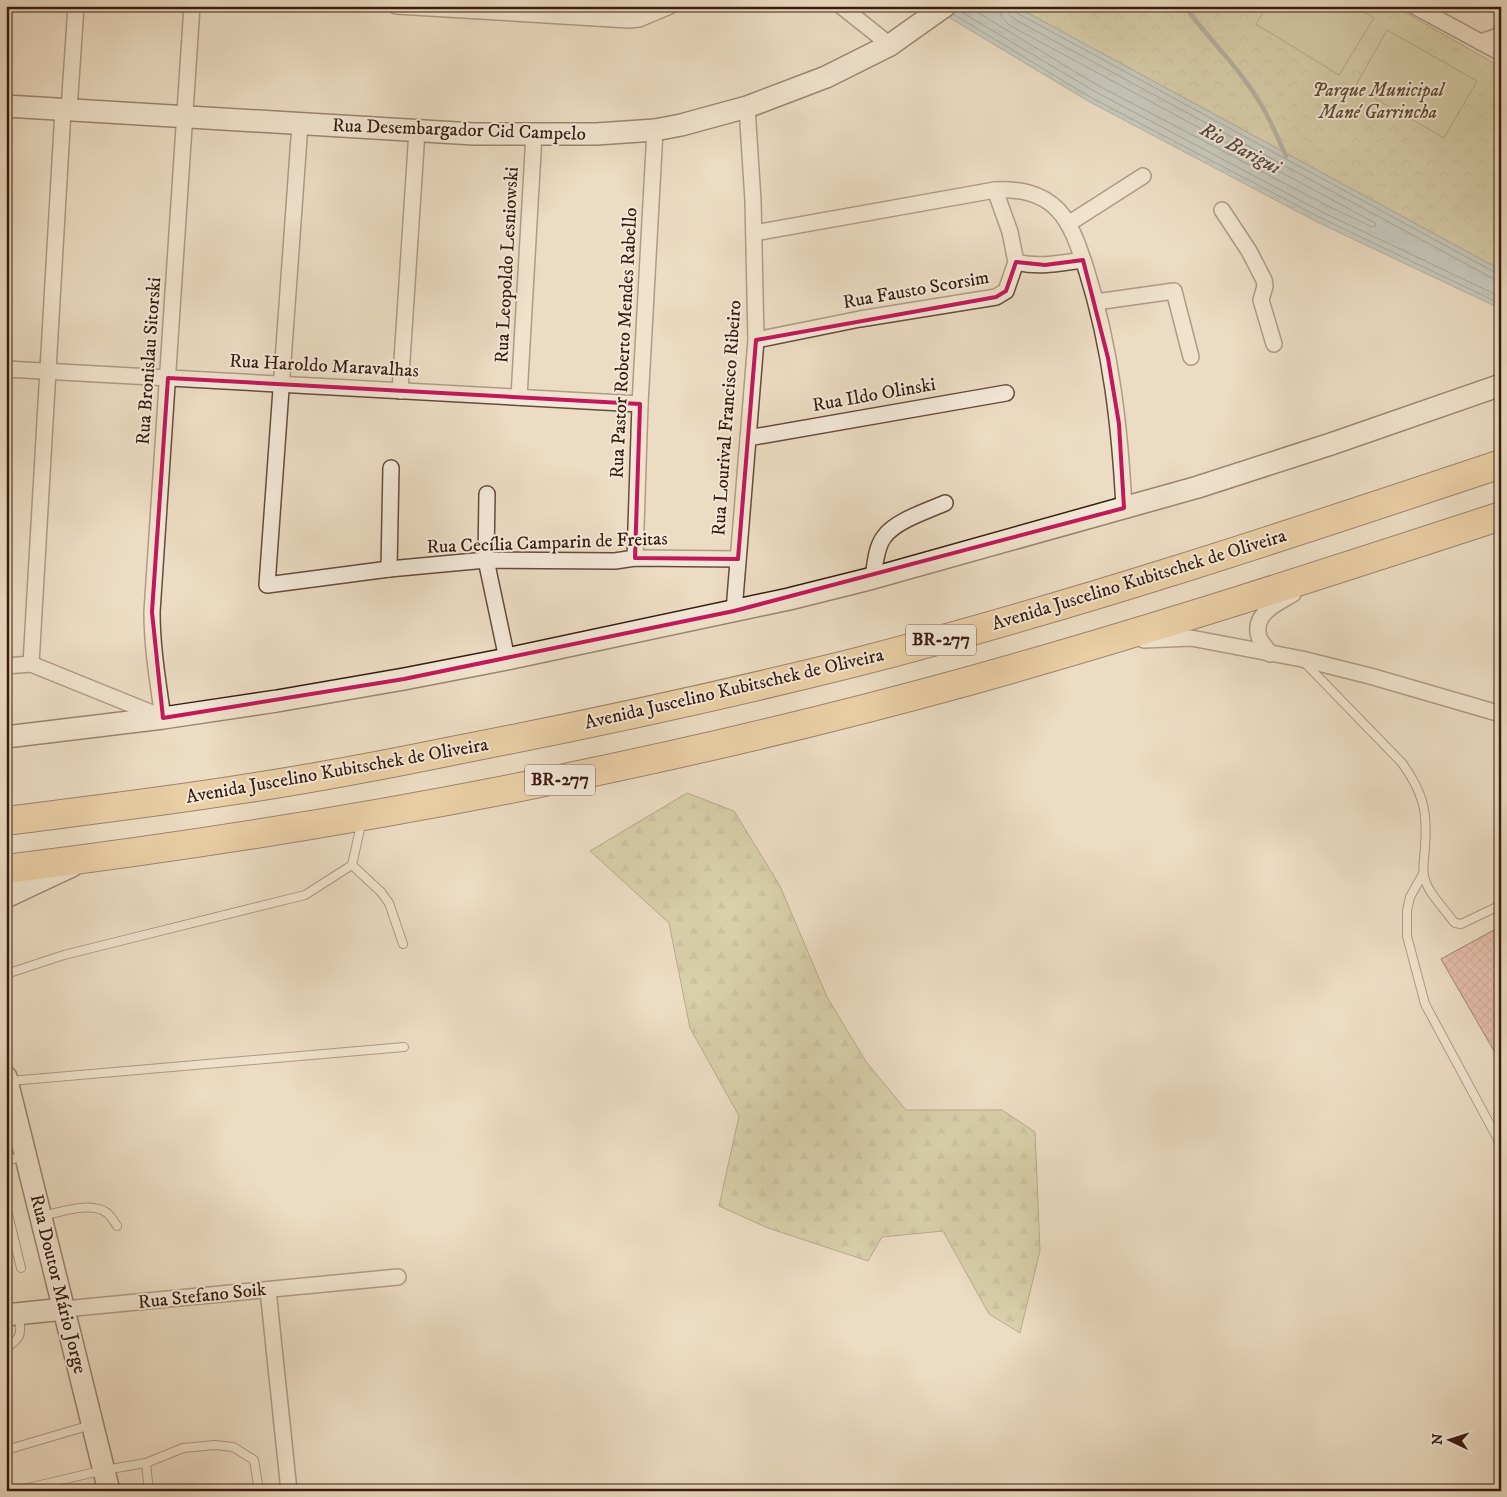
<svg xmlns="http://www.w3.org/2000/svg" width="1507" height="1497" font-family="'IM FELL DW Pica',serif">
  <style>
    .forest { fill: url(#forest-firs); stroke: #7c6c4f }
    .park { fill: url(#park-crowns); stroke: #7c6c4f }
    .pitch { fill: #bfbe8f; stroke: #7c6c4f }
    .water { fill: url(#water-ripples); stroke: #747a77 }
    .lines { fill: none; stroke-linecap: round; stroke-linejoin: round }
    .shore { stroke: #6a6a66; stroke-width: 1 }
    .stream { stroke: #747a77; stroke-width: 4.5 }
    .building { fill: url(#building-cross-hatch); stroke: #391b0f }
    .lane-casing { stroke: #664b3c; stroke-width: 10 }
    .street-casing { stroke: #664b3c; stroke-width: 18 }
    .secondary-casing { stroke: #391b0f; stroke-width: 24 }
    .highway-casing { stroke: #391b0f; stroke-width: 30 }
    .lane { stroke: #f3e8d8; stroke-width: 8 }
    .street { stroke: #f3e8d8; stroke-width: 15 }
    .secondary { stroke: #f3e8d8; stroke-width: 21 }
    .highway { stroke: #e6be82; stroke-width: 28 }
    .marked { fill: none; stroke: #c2185b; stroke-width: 4; stroke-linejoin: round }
    .labels { text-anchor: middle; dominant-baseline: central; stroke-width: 4; stroke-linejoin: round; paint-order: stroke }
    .shield { fill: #f3e8d8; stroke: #71584b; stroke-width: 1 }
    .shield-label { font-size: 18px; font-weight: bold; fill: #391b0f }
    .park-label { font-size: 19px; font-style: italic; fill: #614c35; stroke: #f3e8d8 }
    .street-label { font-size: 19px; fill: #391b0f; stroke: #f3e8d8 }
    .water-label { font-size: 20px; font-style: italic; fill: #574a43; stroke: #f3e8d8 }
  </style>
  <defs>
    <pattern id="forest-firs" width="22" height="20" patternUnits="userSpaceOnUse" patternTransform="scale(1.25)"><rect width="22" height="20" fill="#bfbe8f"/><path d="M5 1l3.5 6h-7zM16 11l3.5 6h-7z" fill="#a5a37a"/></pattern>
    <pattern id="park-crowns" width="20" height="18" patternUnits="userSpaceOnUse" patternTransform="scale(1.25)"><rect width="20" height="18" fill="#bfbe8f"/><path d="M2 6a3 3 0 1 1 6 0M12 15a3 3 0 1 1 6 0" fill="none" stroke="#a5a37a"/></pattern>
    <pattern id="water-ripples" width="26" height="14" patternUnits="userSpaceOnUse" patternTransform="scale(1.25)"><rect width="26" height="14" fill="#9cb9bc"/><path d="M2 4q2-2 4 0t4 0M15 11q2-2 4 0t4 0" fill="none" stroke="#879ea0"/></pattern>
    <pattern id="building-cross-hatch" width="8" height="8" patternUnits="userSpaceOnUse" patternTransform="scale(1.25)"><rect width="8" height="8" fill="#db978e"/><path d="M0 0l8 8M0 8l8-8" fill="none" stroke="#b37a72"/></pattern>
  </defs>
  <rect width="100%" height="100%" fill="#ecdcc3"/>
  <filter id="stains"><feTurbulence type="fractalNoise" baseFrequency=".004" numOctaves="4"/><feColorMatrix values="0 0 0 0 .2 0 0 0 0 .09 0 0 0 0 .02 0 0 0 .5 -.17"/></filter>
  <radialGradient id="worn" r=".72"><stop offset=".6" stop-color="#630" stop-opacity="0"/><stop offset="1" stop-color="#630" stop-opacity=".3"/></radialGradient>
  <!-- forest -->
  <path class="forest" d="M687 793 734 811 780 886 827 997 867 1063 906 1110H1002L1035 1132 1040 1251 1020 1333 989 1314 943 1231 882 1237 868 1261 768 1228 719 1206 739 1116 690 1028 669 923 590 851Z"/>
  <!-- park -->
  <path class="park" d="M1015 6H1394L1501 67V270Z"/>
  <!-- pitch -->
  <g class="pitch">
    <path d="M1267 6H1354L1374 18 1339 75 1256 24Z"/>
    <path d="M1387 30 1477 81 1444 138 1355 87Z"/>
  </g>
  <!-- water -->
  <path class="water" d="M930 6H1015L1501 270V309L1317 222 1088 101Z"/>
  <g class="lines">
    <!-- shore -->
    <g class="shore">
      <path d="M967 6 1097 85 1326 205 1372 227 1376 226 1375 223 1009 25 1001 16 1000 6"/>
      <path d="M1007 6 1009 14 1014 19 1494 279 1501 280"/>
      <path d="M1013 6 1017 13 1496 273 1501 274"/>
      <path d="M956 9 1094 91 1322 212 1501 297"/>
      <path d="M953 14 1090 97 1319 217 1501 304"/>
    </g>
    <!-- stream -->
    <path class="stream" d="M1186 6 1192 16C1213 43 1239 68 1257 98 1269 116 1277 136 1286 156"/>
  </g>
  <!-- building -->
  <path class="building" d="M1501 926V1063L1441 959Z"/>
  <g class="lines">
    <defs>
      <g id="lane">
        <path d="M1305 663 1402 763C1422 791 1428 810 1425 845 1425 854 1422 867 1424 876 1427 892 1443 907 1453 921L1455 923 1461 924 1501 905"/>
        <path d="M352 865 381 892 389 903 403 944"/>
        <path d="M1423 874 1410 897 1407 911V936L1425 1004 1501 1145"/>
        <path d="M6 974 64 955 305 895 352 865 362 820"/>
        <path d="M10 1081 404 1047"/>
        <path d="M6 1160 24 1157"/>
        <path d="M6 1206 21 1268"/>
        <path d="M43 1216C60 1212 92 1201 107 1213 111 1216 114 1222 117 1226"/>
        <path d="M6 1348C23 1337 21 1333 19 1314"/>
        <path d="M6 1450 91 1425"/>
        <path d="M146 1463 183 1448 215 1445 233 1447 254 1460 259 1491"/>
        <path d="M15 1491 104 1470 146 1463 149 1491"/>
      </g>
      <g id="street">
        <path d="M396 6 629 20 639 19 670 6"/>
        <path d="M841 6 890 45"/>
        <path d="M1414 6 1501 53"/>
        <path d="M1480 42 1501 35"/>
        <path d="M69 110 76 6"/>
        <path d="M300 124 267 585 389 569 486 560 615 561 635 558 738 559"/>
        <path d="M1222 210 1249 251 1264 280 1265 286 1261 300 1274 344"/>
        <path d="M1068 224 1143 176"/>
        <path d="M754 233 995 190C1018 189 1041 192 1058 210 1073 226 1080 251 1087 272 1111 349 1120 428 1124 508"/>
        <path d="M1016 262C1039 268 1060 263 1083 260"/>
        <path d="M1096 302 1174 291 1191 357"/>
        <path d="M756 340 860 319 996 297 1006 291 1016 262 1010 232 995 190"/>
        <path d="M6 369 640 404"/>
        <path d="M400 391 417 131"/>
        <path d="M519 397 534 134"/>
        <path d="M748 438 1006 393"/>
        <path d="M487 494 486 560 507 659"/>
        <path d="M635 558 640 404 655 130"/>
        <path d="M389 569 391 468"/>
        <path d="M873 578C875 565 876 547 884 537 895 521 927 511 945 503"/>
        <path d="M734 611 756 340 753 201 747 107"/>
        <path d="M1144 640 1191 638 1302 659 1370 676 1501 714"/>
        <path d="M1270 654C1267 648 1261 643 1259 637 1252 614 1277 603 1293 594"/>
        <path d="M31 664 63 110"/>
        <path d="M6 666 31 664 162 717"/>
        <path d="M163 718C158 682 152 648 152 612L192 6"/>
        <path d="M268 1290 289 1491"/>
        <path d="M64 1309 398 1277"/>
      </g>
      <g id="secondary">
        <path d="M6 106 474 134H596L655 130 681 125 747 107 826 77 890 45 945 6"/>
        <path d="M6 737 163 718 277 701 404 679 507 659 789 599 873 578 1198 487 1331 444 1501 385"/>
        <path d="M6 897 72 866"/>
        <path d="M6 1077 109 1491"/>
        <path d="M6 1315 64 1309"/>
      </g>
      <g id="highway">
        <path d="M6 821C83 811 160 802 236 790 310 779 384 765 457 750 591 724 725 695 857 662 1075 606 1288 535 1501 464"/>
        <path d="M6 869C331 829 654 768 969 681 1148 631 1324 574 1501 516"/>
      </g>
    </defs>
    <!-- lane casing -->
    <use href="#lane" class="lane-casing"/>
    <!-- street casing -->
    <use href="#street" class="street-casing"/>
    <!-- secondary casing -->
    <use href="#secondary" class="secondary-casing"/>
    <!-- highway casing -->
    <use href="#highway" class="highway-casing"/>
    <!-- lane -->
    <use href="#lane" class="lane"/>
    <!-- street -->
    <use href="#street" class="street"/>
    <!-- secondary -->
    <use href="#secondary" class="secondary"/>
    <!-- highway -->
    <use href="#highway" class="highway"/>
  </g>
  <!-- marked area -->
  <path d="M0 0H1507V1497H0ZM1083 260 1108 358 1119 424 1124 508 734 611 404 679 163 718 152 612 168 378 640 404 635 558 738 559 756 340 996 297 1006 291 1016 262 1045 265Z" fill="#ecdcc3" fill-opacity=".55" fill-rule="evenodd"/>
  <path class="marked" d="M1083 260 1108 358 1119 424 1124 508 734 611 404 679 163 718 152 612 168 378 640 404 635 558 738 559 756 340 996 297 1006 291 1016 262 1045 265Z"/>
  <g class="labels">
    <!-- shield labels -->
    <g class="shield">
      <rect x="906" y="624.5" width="70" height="31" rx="4"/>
      <rect x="525" y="764.5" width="70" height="31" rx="4"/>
    </g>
    <g class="shield-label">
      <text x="941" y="640">BR-277</text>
      <text x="560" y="780">BR-277</text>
    </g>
    <!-- park labels -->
    <g class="park-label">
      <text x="1378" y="90">Parque Municipal<tspan x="1378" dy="22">Mané Garrincha</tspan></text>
    </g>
    <!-- street labels -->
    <g class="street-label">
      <text transform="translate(459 130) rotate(2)">Rua Desembargador Cid Campelo</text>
      <text transform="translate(507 265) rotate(-87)">Rua Leopoldo Lesniowski</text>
      <text transform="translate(916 290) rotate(-10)">Rua Fausto Scorsim</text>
      <text transform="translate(624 343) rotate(-87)">Rua Pastor Roberto Mendes Rabello</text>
      <text transform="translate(149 361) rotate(-86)">Rua Bronislau Sitorski</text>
      <text transform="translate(324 366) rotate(3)">Rua Haroldo Maravalhas</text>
      <text transform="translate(874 395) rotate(-10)">Rua Ildo Olinski</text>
      <text transform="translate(727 418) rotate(-86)">Rua Lourival Francisco Ribeiro</text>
      <text transform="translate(547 543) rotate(-2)">Rua Cecília Camparin de Freitas</text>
      <text transform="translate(1139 580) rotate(-17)">Avenida Juscelino Kubitschek de Oliveira</text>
      <text transform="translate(734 689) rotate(-13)">Avenida Juscelino Kubitschek de Oliveira</text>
      <text transform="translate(337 771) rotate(-10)">Avenida Juscelino Kubitschek de Oliveira</text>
      <text transform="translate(58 1284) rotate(76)">Rua Doutor Mário Jorge</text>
      <text transform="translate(202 1296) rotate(-6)">Rua Stefano Soik</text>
    </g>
    <!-- water labels -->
    <g class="water-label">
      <text transform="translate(1240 149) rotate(28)">Rio Barigui</text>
    </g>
  </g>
  <!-- margin -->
  <rect width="1507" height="1497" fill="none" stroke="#ecdcc3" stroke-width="25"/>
  <rect x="8" y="8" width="1492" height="1482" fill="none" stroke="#391b0f" stroke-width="2.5"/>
  <rect x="12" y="12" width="1482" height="1472" fill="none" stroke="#391b0f"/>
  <!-- north arrow -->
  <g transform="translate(1450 1440) rotate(274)" stroke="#f3e8d8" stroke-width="4" paint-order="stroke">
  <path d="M0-4L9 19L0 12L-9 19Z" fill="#391b0f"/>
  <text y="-8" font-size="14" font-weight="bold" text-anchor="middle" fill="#391b0f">N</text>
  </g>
  <rect width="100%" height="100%" filter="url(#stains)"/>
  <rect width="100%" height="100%" fill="url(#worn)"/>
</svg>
